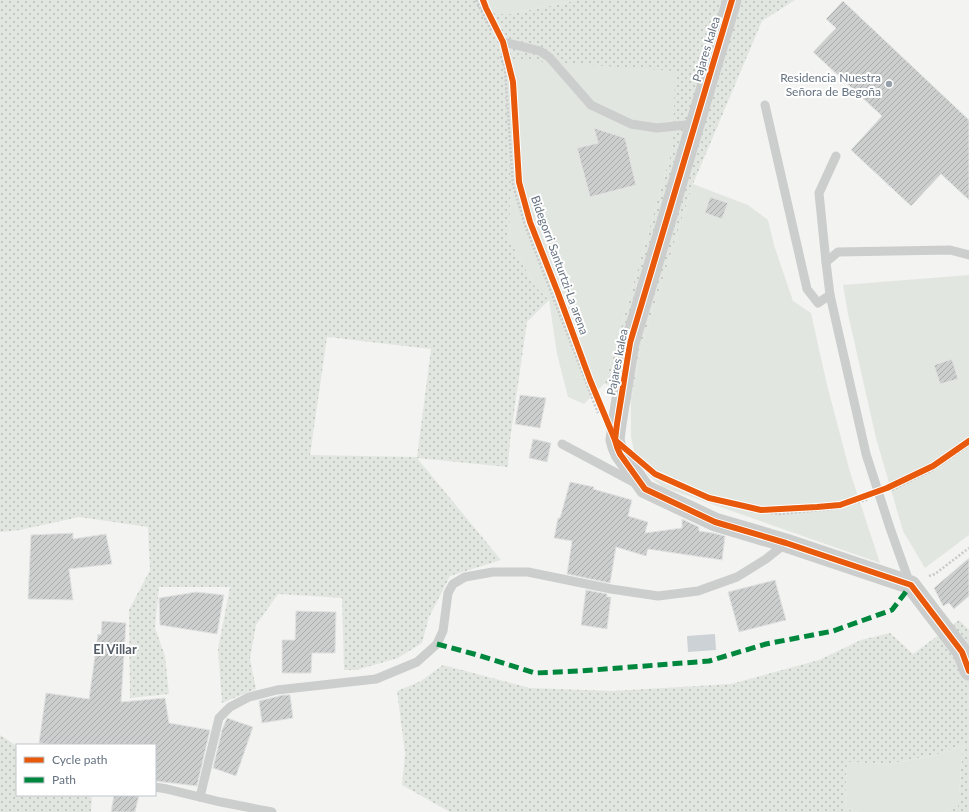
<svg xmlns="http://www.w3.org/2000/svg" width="969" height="812" font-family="Lato,sans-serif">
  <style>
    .grass { fill: url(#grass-dots); fill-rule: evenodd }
    .garden { fill: #e2e6e0 }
    .water { fill: #ccd2d5 }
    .building { fill: url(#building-hatch); stroke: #e2e2e2 }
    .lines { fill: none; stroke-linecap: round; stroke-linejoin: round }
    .path { stroke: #c8c9ca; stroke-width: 2.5; stroke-dasharray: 2 2; stroke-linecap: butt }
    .service { stroke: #cccdcd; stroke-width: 9 }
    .minor { stroke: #cccdcd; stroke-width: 19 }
    .quiet { stroke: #00873e; stroke-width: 5; stroke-dasharray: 10 5; stroke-linecap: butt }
    .cycleway-casing { stroke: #fff; stroke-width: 8 }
    .cycleway { stroke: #e8590c; stroke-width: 6 }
    .poi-dot { fill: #979fa8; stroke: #fff; stroke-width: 1.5 }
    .labels { text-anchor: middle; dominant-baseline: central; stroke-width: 4; stroke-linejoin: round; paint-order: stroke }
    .street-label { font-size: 12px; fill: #657280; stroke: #fff }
    .poi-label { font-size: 12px; fill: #657280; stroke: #fff; text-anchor: end }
    .neighbourhood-label { font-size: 13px; font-weight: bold; fill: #535c66; stroke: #fff }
  </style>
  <defs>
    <pattern id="grass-dots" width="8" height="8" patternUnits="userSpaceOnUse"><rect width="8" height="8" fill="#e2e6e0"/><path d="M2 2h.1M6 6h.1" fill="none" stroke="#bbbfbb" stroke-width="1.8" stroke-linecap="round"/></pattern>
    <pattern id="building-hatch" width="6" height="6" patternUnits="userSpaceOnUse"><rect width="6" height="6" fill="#cccece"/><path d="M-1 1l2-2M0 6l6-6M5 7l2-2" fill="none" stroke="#a9acac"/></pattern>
  </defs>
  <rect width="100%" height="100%" fill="#f3f3f2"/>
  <!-- grass -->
  <g class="grass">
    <path d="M0 0H488L492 13 509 14 578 0H795L762 21 693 184 639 354 631 403 605 383 673 146 511 187 509 239 535 286 549 300 527 322 510 440 508 467 417 458 501 560 450 576 429 617 422 643 398 658 356 670H344L342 598 278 594 256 625 250 659 256 689 222 703 218 649 230 587H159L155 628 165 656 169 694 130 698 129 610 150 570 148 527 79 517 20 530 0 532ZM327 337 431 349 417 457 310 455Z"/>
    <path d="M959 620 969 630V812H943L958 806 963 745 935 755 888 764 847 762 845 809 859 812H450L402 785 405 753 397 691 421 681 443 665 530 688 612 691 731 684 819 660 861 640 890 633 913 654Z"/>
    <path d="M0 735 17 746V795H88L92 798 91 812H0Z"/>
  </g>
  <!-- garden -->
  <g class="garden">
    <path d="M488 0H578L509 14 492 13Z"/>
    <path d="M504 59 675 71 673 146 605 383 584 404 568 397 557 354 549 300 535 286 509 239 511 187Z"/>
    <path d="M693 184 748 205 768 220 774 245 793 301 811 313 827 385 850 472 880 563 663 487 649 476 636 459 631 437V403L639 354Z"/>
    <path d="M969 275V535L925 568 903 531 876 438 848 314 843 285Z"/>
    <path d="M963 745 958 807 943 812H859L845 809 847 762 888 764 935 755Z"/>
  </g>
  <!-- water -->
  <path class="water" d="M715 634 716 650 688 652 687 636Z"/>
  <!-- building -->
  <g class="building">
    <path d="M843 1 969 120V200L941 174 911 206 851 150 882 116 813 52 836 28 826 19Z"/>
    <path d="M594 128 625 138 636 185 590 197 577 148 598 143Z"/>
    <path d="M710 197 728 203 722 219 705 213Z"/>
    <path d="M952 359 958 379 940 384 934 365Z"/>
    <path d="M520 395 546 398 540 428 515 424Z"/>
    <path d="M533 439 551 443 547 462 529 458Z"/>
    <path d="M570 482 594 487 593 489 632 500 628 516 648 522 645 533 682 528V519L699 527V531L713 533 725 536 722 560 648 549 646 556 616 547 610 583 567 574 572 541 554 538 558 518H560Z"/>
    <path d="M73 533V539L106 534 112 564 69 569 73 600 28 599 31 535Z"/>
    <path d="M969 558V596L954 609 949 603 943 606 934 588Z"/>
    <path d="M775 580 786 620 739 632 728 592Z"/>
    <path d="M586 590 607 594V597H611L607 629 581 625Z"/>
    <path d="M196 592 224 595 217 634 160 625 159 598Z"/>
    <path d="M296 611 336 612 335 653H312L311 673H282V640H295Z"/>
    <path d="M102 621 126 623 121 702 165 698 169 723 210 730 197 786 155 781V745H56L39 743 46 693 89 699 98 634 101 635Z"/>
    <path d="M283 695H290L293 718 262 723 259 701Z"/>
    <path d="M227 718 253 727 236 776 213 768 222 730Z"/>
    <path d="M114 795H139L135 812H111Z"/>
  </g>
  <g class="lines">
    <!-- path -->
    <g class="path">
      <path d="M476 0 492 32"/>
      <path d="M501 56 505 69 513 185 525 225 598 413"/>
      <path d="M892 490 931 471 969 445"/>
      <path d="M751 511 780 514 832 509 867 500"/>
      <path d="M929 576 935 574 969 548"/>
    </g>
    <!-- service -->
    <g class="service">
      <path d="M503 42 540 51 549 57 591 105 631 124 657 128 695 124"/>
      <path d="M765 105 807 289 818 303 830 295 866 454 890 528 910 584"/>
      <path d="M826 262 819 193 836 156"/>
      <path d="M830 295 826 262 838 252 950 250 969 255"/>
      <path d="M562 444 637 484"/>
      <path d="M155 787 167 789 221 802 272 812"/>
      <path d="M200 797 219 718 230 707 249 697 277 690 376 679 417 662 437 644 443 631 448 593 453 584 465 577 493 572H528L611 589 658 596 698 591 737 577 766 559 786 543"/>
    </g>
    <!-- minor -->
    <path class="minor" d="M732 0 630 343 617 424 615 440 617 447 620 454 645 489 715 522 786 543 911 585 962 652 969 671"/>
    <!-- quiet -->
    <path class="quiet" d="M437 644 474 654 535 673 580 671 709 661 766 644 833 631 892 610 911 585"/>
    <defs>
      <g id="cycleway">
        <path d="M483 0 486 8 503 42 513 82 519 182 530 222 558 293 590 380 615 440 655 474 709 498 761 510 817 507 840 505 887 488 933 466 969 441"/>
        <path d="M732 0 630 343 617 424 615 440 617 447 620 454 645 489 715 522 786 543 911 585 962 652 969 671"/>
      </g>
    </defs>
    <!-- cycleway casing -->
    <use href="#cycleway" class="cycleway-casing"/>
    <!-- cycleway -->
    <use href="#cycleway" class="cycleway"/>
  </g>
  <!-- markers -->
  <circle class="poi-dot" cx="889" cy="84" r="4"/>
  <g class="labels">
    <!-- street labels -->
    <g class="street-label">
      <text transform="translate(706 49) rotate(-73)">Pajares kalea</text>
      <text transform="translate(560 265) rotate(70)">Bidegorri Santurtzi-La arena</text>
      <text transform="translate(617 362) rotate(-79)">Pajares kalea</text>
    </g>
    <!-- poi labels -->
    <g class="poi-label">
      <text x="881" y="77">Residencia Nuestra<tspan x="881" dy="14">Señora de Begoña</tspan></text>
    </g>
    <!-- neighbourhood labels -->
    <g class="neighbourhood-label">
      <text x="115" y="649">El Villar</text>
    </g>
  </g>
  <!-- legend -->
  <rect x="16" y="744" width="140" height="52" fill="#ffffff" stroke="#c1c7cc"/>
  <rect x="24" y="757" width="20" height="6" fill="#e8590c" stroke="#c1c7cc"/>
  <text x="52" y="764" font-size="12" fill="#657280">Cycle path</text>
  <rect x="24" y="777" width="20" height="6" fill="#00873e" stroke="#c1c7cc"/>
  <text x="52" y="784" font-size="12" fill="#657280">Path</text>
</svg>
